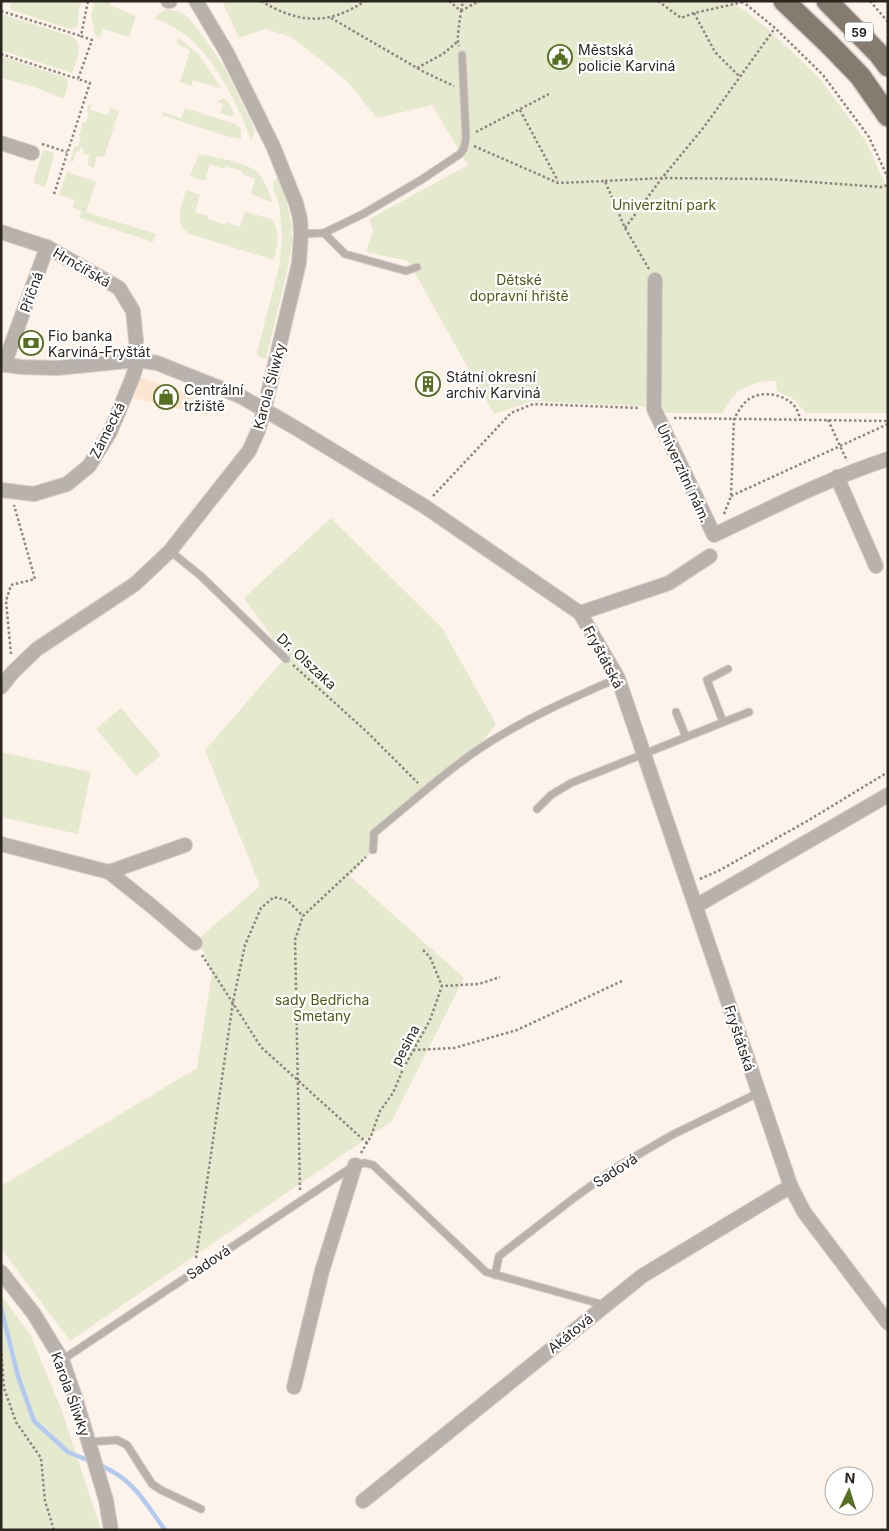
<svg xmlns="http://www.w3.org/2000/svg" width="889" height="1531" font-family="Inter,sans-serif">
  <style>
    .built { fill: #fce6d2 }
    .green { fill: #e5e9ce }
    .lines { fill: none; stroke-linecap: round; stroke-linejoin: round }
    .stream { stroke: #b3caf0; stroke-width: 4.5 }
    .lane-casing { stroke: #d7cec7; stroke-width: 9 }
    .street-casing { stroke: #d7cec7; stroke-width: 16 }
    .primary-casing { stroke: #d7cec7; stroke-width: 24 }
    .path { stroke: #8d857f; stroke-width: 2.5; stroke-dasharray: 2.5 2.5; stroke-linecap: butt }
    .lane { stroke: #b9b2ac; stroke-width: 7 }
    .street { stroke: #b9b2ac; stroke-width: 14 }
    .primary { stroke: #857b6f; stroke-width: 21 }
    .labels { text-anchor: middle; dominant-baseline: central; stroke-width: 4.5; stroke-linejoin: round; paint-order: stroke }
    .shield { fill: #fff; stroke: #6b6764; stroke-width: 1 }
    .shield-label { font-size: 12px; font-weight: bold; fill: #2c2621 }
    .poi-label { font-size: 14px; fill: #2c2621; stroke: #fff; text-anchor: start }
    .park-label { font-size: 14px; fill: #525814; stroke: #fff }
    .street-label { font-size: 14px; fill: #2c2621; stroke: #fff }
  </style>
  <rect width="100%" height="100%" fill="#fdf3eb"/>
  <!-- built -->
  <path class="built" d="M140 377 213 402 208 416 134 398Z"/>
  <!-- green -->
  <g class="green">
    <path d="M11 1H82L79 9 78 25 75 28 70 29 12 10 10 6Z"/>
    <path d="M95 1H111L110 5 136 16 129 37 103 29 100 38 95 35 91 15Z"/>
    <path d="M222 1H732L766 27 820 79 866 141 888 190V413H806L795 400 777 391 776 381C753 380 732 390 723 413H667L652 407 533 401 494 414 408 261 366 252 373 230 369 219 468 165 432 105 377 118 347 81 291 37 265 29 239 38Z"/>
    <path d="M168 9 180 12 189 18 211 47 224 67 252 123 255 133 251 140C247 132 245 123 241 115 226 84 210 52 181 32 173 26 163 22 154 18L163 11Z"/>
    <path d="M1 14 71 36C86 44 76 60 72 73L1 50Z"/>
    <path d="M179 39 182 40 199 55 220 86 219 88 193 80 191 86 180 82 190 50 180 46 176 40Z"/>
    <path d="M1 56 66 78 68 84 64 99 34 87 1 78Z"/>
    <path d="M223 98 228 101 234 114 233 117 220 113 223 104 217 102Z"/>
    <path d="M89 104 91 105 90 110 108 115 110 108 119 111 104 157 97 156 94 168 87 165 90 155 82 154 84 149 80 148 79 152 76 151 73 162 70 161 75 146 78 147 81 137 79 136 83 122H86L89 113 87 112Z"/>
    <path d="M185 108 235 124 241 129V139L226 136 162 115 163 112 181 118Z"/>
    <path d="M43 150 52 152 54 156 45 187 33 183Z"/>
    <path d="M199 154C216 158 247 161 259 174 266 182 269 194 273 203L251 194 255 179 242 174V171L226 166 224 169 210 164 205 181 190 176Z"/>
    <path d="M67 171 70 173 96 182 86 212 156 234 153 242 80 218 81 210 72 207 75 200 59 195Z"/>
    <path d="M278 176 286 199 291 221 292 241 288 267 266 359 259 357 257 353 280 263 282 235 279 204 273 188V184Z"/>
    <path d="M186 190 200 195 195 212 208 216V219L225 225 226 222 240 227 245 212 272 219C281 232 277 245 274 260L189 234C173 222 181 206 186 190Z"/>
    <path d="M331 518 442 628 496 724 477 750 374 833 373 850 350 876 464 978 392 1121 70 1341 1 1249V1186L197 1068 212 973 198 939 260 886 205 750 286 657 244 598Z"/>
    <path d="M121 708 161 755 136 776 96 729Z"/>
    <path d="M1 752 91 772 78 834 1 817Z"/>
    <path d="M1 1295 30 1334 62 1411 101 1530H1Z"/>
  </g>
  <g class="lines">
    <!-- stream -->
    <g class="stream">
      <path d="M1 1308 18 1376 34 1421 68 1452 90 1461"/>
      <path d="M100 1465C134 1480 144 1501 165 1530"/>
    </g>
    <defs>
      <g id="lane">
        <path d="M324 233 345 254 406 271 417 267"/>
        <path d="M301 234 324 233 363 214 421 180 460 154 464 148 466 138 462 55"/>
        <path d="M170 551 201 576 286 659"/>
        <path d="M676 712 686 737"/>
        <path d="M723 722 707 680 728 669"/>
        <path d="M537 809 551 795 571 783 749 712"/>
        <path d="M373 850 374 833C408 806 443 773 479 749 522 720 570 699 618 678"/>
        <path d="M495 1275 499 1256 574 1198 617 1167 672 1135 758 1093"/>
        <path d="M62 1360 355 1165 365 1163 373 1165 486 1272 604 1305"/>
        <path d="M89 1442 117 1440 127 1445 152 1484 161 1490 201 1509"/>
      </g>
      <g id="street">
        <path d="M168 1H170"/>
        <path d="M1 143 32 153"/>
        <path d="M1 232 47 247 119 288 133 311 138 360 132 379 110 432 89 466 67 484 34 494 1 490"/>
        <path d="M655 280 654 409 714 535C771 508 827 479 888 459"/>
        <path d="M1 364 21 367 57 368 138 360 157 363 240 396 294 427 424 506 580 613 618 678 791 1187 804 1212 888 1323"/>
        <path d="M4 365 47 247"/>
        <path d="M837 477 876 566"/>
        <path d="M580 613 669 583 710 556"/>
        <path d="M1 687 13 672 37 649 135 584 170 551 249 451 258 431 264 410 299 263 301 234 300 218 296 203 273 146 227 53 196 1"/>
        <path d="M1 844 109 872 154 908 195 943"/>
        <path d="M109 872 185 845"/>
        <path d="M696 906 888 795"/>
        <path d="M1 1272 34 1314 62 1360 75 1397 106 1500 111 1530"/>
        <path d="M294 1387 322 1271 355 1165"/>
        <path d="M363 1501 642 1276 781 1192 791 1187"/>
      </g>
      <g id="primary">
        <path d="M784 1 829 44 860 76 888 116"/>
        <path d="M827 1 879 54 888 66"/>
      </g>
    </defs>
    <!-- lane casing -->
    <use href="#lane" class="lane-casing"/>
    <!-- street casing -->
    <use href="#street" class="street-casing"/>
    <!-- primary casing -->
    <use href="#primary" class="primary-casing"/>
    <!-- path -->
    <g class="path">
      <path d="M261 1C298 23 328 26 365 1"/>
      <path d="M449 1 461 11C460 20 456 40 459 46"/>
      <path d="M658 1 681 18 694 13 748 1"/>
      <path d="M742 1 775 28 823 75 869 137 888 178"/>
      <path d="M870 1 888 22"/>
      <path d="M1 11 81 36"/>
      <path d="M461 11 479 1"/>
      <path d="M461 11 463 1"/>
      <path d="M694 13 715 52 739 76"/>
      <path d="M331 18 424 72 454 86"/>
      <path d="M1 54 78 79"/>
      <path d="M417 68 443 54 457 42"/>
      <path d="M520 110 558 181"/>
      <path d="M476 132 549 94"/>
      <path d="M42 144 67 152"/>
      <path d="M474 146 558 183 605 181 625 228 649 269"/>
      <path d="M605 181 662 178 770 179 881 187 888 185"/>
      <path d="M54 194 90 83 78 79 92 40 81 36 88 1"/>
      <path d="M625 228 662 178 704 127 775 28"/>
      <path d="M674 418 888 421"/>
      <path d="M828 420 847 461"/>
      <path d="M433 496 511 413 533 404 640 408"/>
      <path d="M731 496 888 424"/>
      <path d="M724 514 731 496 734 419C738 412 742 404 749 399 763 390 786 394 796 408 798 411 799 416 801 420"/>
      <path d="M11 654 6 601 11 585 35 579 14 505"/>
      <path d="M293 665 367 732 418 783"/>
      <path d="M700 879 720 870 809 820 888 772"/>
      <path d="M423 950 430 957 442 986"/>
      <path d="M202 955 261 1047 367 1143"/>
      <path d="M413 1050 454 1048 517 1030 622 981"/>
      <path d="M361 1153 371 1136 380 1111 393 1093 403 1069 430 1020 442 986 479 984 500 977"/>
      <path d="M300 1190 295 940 303 916 366 857"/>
      <path d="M196 1258 233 1002 245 945 261 908 274 897 287 900 303 916"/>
      <path d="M1 1349 4 1388 16 1422 41 1458 45 1501 54 1530"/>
    </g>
    <!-- lane -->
    <use href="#lane" class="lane"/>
    <!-- street -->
    <use href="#street" class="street"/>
    <!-- primary -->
    <use href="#primary" class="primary"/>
  </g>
  <!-- icons -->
  <defs>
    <symbol id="civic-ring" viewBox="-11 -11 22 22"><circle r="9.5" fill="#fff" stroke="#566f22" stroke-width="1.5"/><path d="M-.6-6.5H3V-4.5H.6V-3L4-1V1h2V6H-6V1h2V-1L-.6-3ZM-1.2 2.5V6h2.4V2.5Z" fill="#566f22"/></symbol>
    <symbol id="bank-ring" viewBox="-11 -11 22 22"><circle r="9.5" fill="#fff" stroke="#566f22" stroke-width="1.5"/><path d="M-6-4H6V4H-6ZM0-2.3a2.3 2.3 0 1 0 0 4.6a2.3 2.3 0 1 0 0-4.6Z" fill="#566f22"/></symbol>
    <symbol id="building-ring" viewBox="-11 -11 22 22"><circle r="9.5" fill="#fff" stroke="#566f22" stroke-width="1.5"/><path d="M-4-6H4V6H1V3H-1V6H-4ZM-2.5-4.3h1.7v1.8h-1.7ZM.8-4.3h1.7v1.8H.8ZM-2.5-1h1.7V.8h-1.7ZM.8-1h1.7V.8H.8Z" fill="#566f22"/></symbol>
    <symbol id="shop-ring" viewBox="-11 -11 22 22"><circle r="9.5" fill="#fff" stroke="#566f22" stroke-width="1.5"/><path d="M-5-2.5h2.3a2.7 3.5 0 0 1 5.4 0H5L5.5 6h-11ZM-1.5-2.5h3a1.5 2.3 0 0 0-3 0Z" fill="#566f22"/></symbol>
  </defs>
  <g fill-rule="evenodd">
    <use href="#civic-ring" x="546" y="43" width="28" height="28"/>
    <use href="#bank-ring" x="17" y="329" width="28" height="28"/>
    <use href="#building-ring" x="414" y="370" width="28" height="28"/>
    <use href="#shop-ring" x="152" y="383" width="28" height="28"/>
  </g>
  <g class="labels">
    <!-- shield labels -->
    <rect class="shield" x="845" y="22.5" width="28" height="19" rx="4"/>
    <g class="shield-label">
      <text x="859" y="32">59</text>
    </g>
    <!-- poi labels -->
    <g class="poi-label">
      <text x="578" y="49">Městská<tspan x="578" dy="16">policie Karviná</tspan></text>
      <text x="48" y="335">Fio banka<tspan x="48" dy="16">Karviná-Fryštát</tspan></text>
      <text x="446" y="376">Státní okresní<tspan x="446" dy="16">archiv Karviná</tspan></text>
      <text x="184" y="389">Centrální<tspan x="184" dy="16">tržiště</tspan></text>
    </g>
    <!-- park labels -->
    <g class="park-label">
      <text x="664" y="204">Univerzitní park</text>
      <text x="519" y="279">Dětské<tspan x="519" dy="16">dopravní hřiště</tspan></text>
      <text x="322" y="999">sady Bedřicha<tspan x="322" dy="16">Smetany</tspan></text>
    </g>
    <!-- street labels -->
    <g class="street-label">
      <text transform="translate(82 267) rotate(30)">Hrnčířská</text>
      <text transform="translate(31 292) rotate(-70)">Příčná</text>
      <text transform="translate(269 386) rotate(-75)">Karola Śliwky</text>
      <text transform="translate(107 430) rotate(-63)">Zámecká</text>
      <text transform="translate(684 473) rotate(65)">Univerzitní nám.</text>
      <text transform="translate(604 657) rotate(62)">Fryštátská</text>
      <text transform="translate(307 661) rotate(43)">Dr. Olszaka</text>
      <text transform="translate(740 1038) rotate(72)">Fryštátská</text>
      <text transform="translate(405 1045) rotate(-62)">pesina</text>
      <text transform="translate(615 1170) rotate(-33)">Sadová</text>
      <text transform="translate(208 1262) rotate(-34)">Sadová</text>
      <text transform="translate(570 1333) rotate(-39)">Akátová</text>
      <text transform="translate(71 1394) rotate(70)">Karola Śliwky</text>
    </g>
  </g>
  <!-- border -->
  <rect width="889" height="1531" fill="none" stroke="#2c2621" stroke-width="5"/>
  <!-- north arrow -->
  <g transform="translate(849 1491) rotate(4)"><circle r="24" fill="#ffffff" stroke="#aba8a6"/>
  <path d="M0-4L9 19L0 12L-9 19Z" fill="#566f22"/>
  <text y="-8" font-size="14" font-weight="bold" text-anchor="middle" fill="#2c2621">N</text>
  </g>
</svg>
